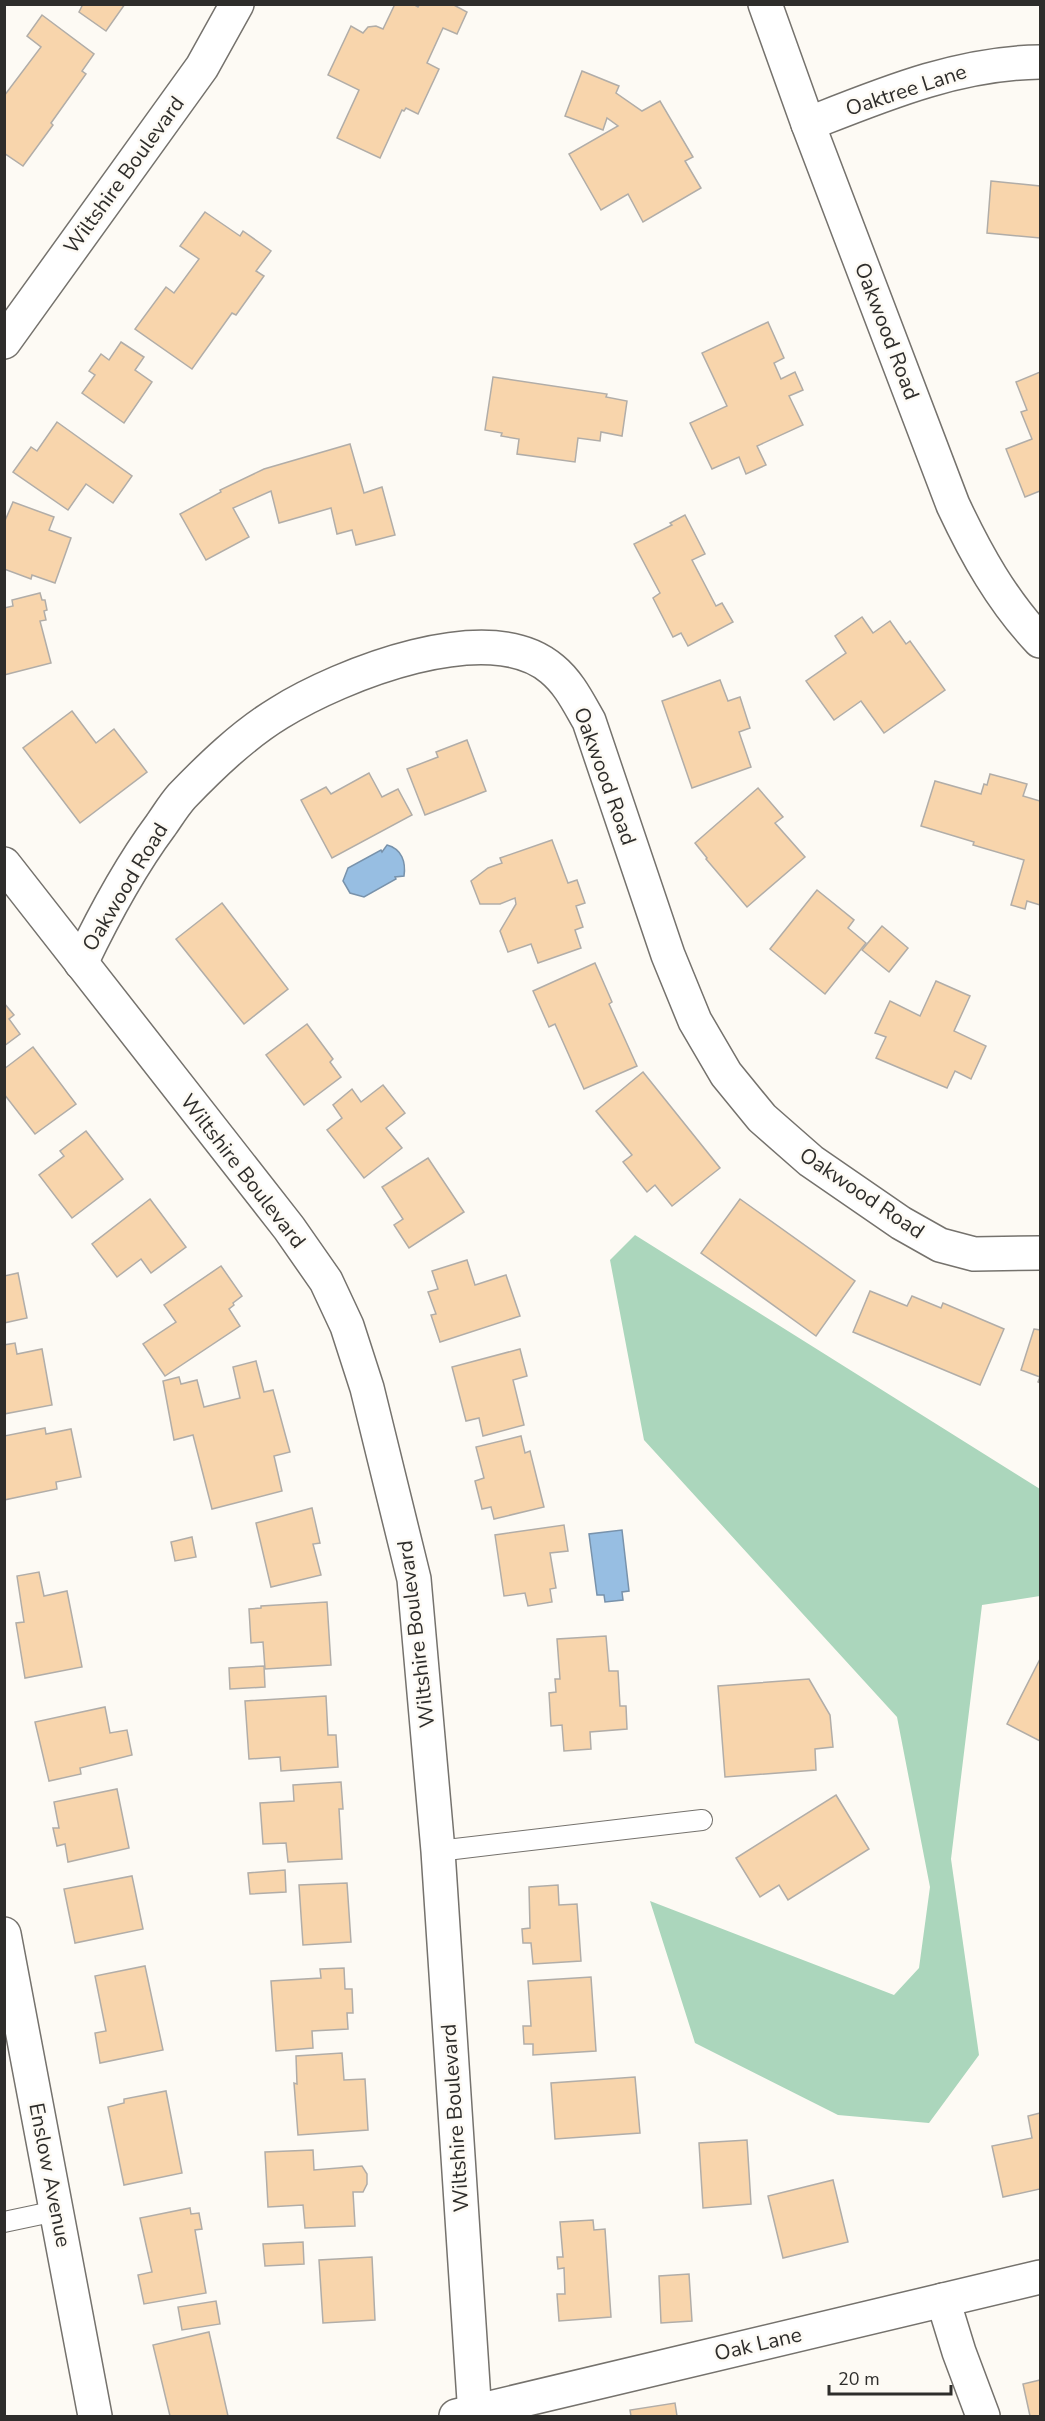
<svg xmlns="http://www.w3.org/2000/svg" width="1045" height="2421" font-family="'Nunito Sans',sans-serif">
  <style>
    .green { fill: #abd6bc }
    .water { fill: #97bee2; stroke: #7892ab; stroke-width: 1.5 }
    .building { fill: #f8d5ac; stroke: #b1ada8; stroke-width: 1.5 }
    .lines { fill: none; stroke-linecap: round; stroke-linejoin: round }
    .service-casing { stroke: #75726d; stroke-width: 22 }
    .minor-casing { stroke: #75726d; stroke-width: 36 }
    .service { stroke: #fff; stroke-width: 20 }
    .minor { stroke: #fff; stroke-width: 33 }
    .labels { text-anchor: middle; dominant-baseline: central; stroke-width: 5; stroke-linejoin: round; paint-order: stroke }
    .street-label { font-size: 21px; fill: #2e2d2b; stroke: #fdfaf4 }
  </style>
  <rect width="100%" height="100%" fill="#fdfaf4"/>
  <!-- green -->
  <path class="green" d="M635 1235 1040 1489V1596L982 1605 951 1859 979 2055 929 2123 838 2115 695 2043 650 1901 894 1995 919 1968 930 1887 897 1717 644 1440 610 1260Z"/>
  <!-- water -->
  <g class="water">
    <path d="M387 845C402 849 406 862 404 876L395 877 396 879 364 897 350 893 343 881 348 868 381 850 382 852Z"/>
    <path d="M622 1530 629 1591 622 1592 623 1600 605 1602 604 1595H597L589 1534Z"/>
  </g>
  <!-- building -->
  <g class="building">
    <path d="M83 4H125L106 31 79 12Z"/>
    <path d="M395 4H413L418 7 420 4H452L467 12 457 34 443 28 427 63 439 69 418 114 406 108 404 111 402 110 380 158 337 138 359 90 328 75 351 26 363 33 368 27 376 26 383 29Z"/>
    <path d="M42 15 94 54 82 71 86 74 51 123 53 125 23 166 4 153V96L41 47 27 36Z"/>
    <path d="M582 71 619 86 616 93 642 111 660 101 693 157 685 161 701 188 643 222 628 194 601 210 569 154 618 126 607 118 603 130 565 116Z"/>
    <path d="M991 181 1040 186V238L987 233Z"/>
    <path d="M205 212 240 236 243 231 271 251 256 271 264 276 236 315 232 313 192 369 135 329 166 287 174 293 199 259 180 246Z"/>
    <path d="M768 322 784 358 774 363 781 379 795 372 803 390 789 396 803 425 757 446 766 465 746 474 739 457 712 469 690 423 727 406 702 353Z"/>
    <path d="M121 342 144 357 135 370 152 382 124 423 82 393 95 375 89 371 101 354 109 360Z"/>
    <path d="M1040 372V491L1025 497 1006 449 1032 439 1021 412 1027 410 1016 382Z"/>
    <path d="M493 377 607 394 606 397 627 401 622 436 601 432 600 441 578 438 575 462 517 454 519 439 501 436 502 433 485 430Z"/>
    <path d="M57 422 132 476 113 503 86 484 68 510 13 472 31 447 37 451Z"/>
    <path d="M350 444 364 493 382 487 395 535 356 545 352 530 337 534 331 508 279 523 271 491 233 508 249 537 206 560 180 514 221 492 220 490 264 469Z"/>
    <path d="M13 502 54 517 49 530 71 538 55 583 32 575 31 579 4 569V523Z"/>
    <path d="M685 515 705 554 692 560 716 606 722 603 733 622 688 646 681 633 673 637 653 598 660 593 634 544 672 525 670 523Z"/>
    <path d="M40 593 42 600H45L47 610 44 611 46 620 40 621 51 663 4 675V608L13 606 12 600Z"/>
    <path d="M862 617 873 633 890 621 906 644 910 641 945 690 884 733 861 701 834 720 806 681 846 653 835 636Z"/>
    <path d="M720 680 728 701 740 697 750 728 739 732 751 767 692 788 662 701Z"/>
    <path d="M72 711 96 743 114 729 147 772 80 823 23 748Z"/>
    <path d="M467 740 486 791 425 815 407 769 438 757 436 752Z"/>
    <path d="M369 773 382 797 398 789 412 815 332 858 301 800 326 787 331 794Z"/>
    <path d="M990 774 1027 784 1023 796 1040 801V905L1027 901 1025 909 1011 905 1024 860 973 845 974 842 921 826 935 781 981 794 984 784 987 785Z"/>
    <path d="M758 788 783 817 775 823 805 857 747 907 706 859 707 858 695 843Z"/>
    <path d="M552 840 568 883 577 880 585 903 576 906 583 927 575 930 581 948 538 963 531 944 508 952 500 931 516 904 515 898 500 904H480L471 881 488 868 502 863 500 858Z"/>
    <path d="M817 890 854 920 848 928 866 943 825 994 770 949Z"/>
    <path d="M222 903 288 989 244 1024 176 939Z"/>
    <path d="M882 926 908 948 889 972 862 950Z"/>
    <path d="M595 963 612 1002 609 1004 637 1066 584 1089 555 1024 549 1027 533 991Z"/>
    <path d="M936 981 970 996 954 1031 986 1046 971 1079 955 1071 947 1088 876 1058 886 1037 875 1033 890 1001 920 1016Z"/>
    <path d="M4 1003 14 1015 9 1019 20 1034 4 1046Z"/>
    <path d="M307 1024 333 1059 330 1062 341 1077 304 1105 266 1055Z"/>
    <path d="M33 1047 76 1104 35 1134 4 1094V1069Z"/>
    <path d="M643 1072 720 1168 672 1206 655 1185 647 1192 623 1162 632 1155 596 1111Z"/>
    <path d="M383 1085 405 1113 386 1128 402 1148 364 1178 327 1130 342 1118 333 1105 352 1089 361 1102Z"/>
    <path d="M86 1131 123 1179 72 1218 39 1175 64 1156 60 1151Z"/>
    <path d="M428 1158 464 1212 409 1248 394 1225 403 1219 382 1187Z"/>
    <path d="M150 1199 186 1247 151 1273 141 1259 117 1277 92 1244Z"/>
    <path d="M740 1199 855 1281 816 1336 701 1253Z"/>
    <path d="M467 1260 475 1285 506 1275 520 1316 440 1342 431 1315 436 1314 428 1292 438 1289 432 1271Z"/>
    <path d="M221 1266 242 1296 233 1303 234 1305 229 1309 240 1326 165 1376 143 1344 176 1322 164 1305Z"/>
    <path d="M18 1273 27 1318 4 1323V1276Z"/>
    <path d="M870 1291 907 1306 912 1296 941 1308 943 1303 1004 1329 980 1385 853 1332Z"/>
    <path d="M1034 1329 1040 1330V1383L1038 1382 1040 1377 1021 1370Z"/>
    <path d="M15 1343 17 1354 42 1349 52 1405 4 1414V1345Z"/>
    <path d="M520 1349 527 1376 513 1380 524 1425 483 1436 479 1418 466 1421 452 1367Z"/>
    <path d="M256 1361 264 1392 273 1390 290 1452 274 1456 282 1491 212 1509 193 1435 174 1440 163 1381 179 1377 181 1384 197 1380 204 1407 240 1398 233 1367Z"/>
    <path d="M45 1428 46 1434 71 1429 81 1477 56 1482 57 1489 4 1500V1436Z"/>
    <path d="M521 1436 525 1453 530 1451 544 1507 494 1519 491 1507 482 1509 475 1481 484 1478 476 1447Z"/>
    <path d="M312 1508 320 1543 313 1544 321 1575 271 1587 256 1523Z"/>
    <path d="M564 1525 568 1551 550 1553 556 1588 550 1589 552 1602 528 1606 525 1593 504 1596 495 1535Z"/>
    <path d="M192 1537 196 1557 175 1561 171 1542Z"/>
    <path d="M39 1572 44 1596 67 1591 82 1667 25 1678 16 1623 24 1622 17 1576Z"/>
    <path d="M327 1602 331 1665 265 1669 263 1642 251 1643 249 1609 261 1608V1606Z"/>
    <path d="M606 1636 609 1671H618L620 1706H626L627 1729 590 1732 591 1749 564 1751 562 1725 551 1726 549 1693 556 1692 555 1679H560L557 1639Z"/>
    <path d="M1040 1659V1741L1007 1724Z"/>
    <path d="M264 1666 265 1687 230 1689 229 1668Z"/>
    <path d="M809 1679 830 1715 833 1747 815 1749 816 1770 725 1777 718 1686Z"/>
    <path d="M326 1696 328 1735H336L338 1767 281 1771 280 1757 249 1759 245 1701Z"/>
    <path d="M105 1707 110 1733 127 1730 132 1755 80 1768 81 1774 49 1781 35 1722Z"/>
    <path d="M341 1782 343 1809H339L342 1859 288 1862 286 1843 263 1844 260 1803 294 1801 293 1785Z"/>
    <path d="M117 1789 129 1848 68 1862 65 1844 57 1846 53 1828H59L54 1802Z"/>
    <path d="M836 1795 869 1849 788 1900 779 1885 760 1897 736 1858Z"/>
    <path d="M285 1870 286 1892 250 1894 248 1873Z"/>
    <path d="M132 1876 143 1929 75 1943 64 1889Z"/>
    <path d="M347 1883 351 1942 303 1945 299 1885Z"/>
    <path d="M558 1885 559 1905 577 1904 581 1961 533 1964 531 1943H523L522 1929 530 1928 529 1887Z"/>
    <path d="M145 1966 163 2050 100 2063 95 2033 106 2031 95 1976Z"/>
    <path d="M344 1968 345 1989H352L353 2013H347L348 2029 312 2031 313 2048 276 2051 271 1981 321 1978 320 1969Z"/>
    <path d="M591 1977 596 2051 533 2055V2044H524L523 2026H531L528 1981Z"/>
    <path d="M342 2053 344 2080 365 2079 368 2130 298 2135 294 2083 297 2084 296 2056Z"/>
    <path d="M635 2077 640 2133 555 2139 551 2083Z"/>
    <path d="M166 2091 182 2173 124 2185 108 2107 124 2103V2099Z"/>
    <path d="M1040 2113V2189L1003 2197 992 2146 1032 2138 1028 2116Z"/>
    <path d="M747 2140 751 2204 703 2208 699 2143Z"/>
    <path d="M313 2150 314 2170 362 2166 367 2174V2184L363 2192H353L355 2226 305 2228 303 2205 268 2207 265 2152Z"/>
    <path d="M833 2180 848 2242 783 2258 768 2196Z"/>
    <path d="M190 2208 191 2214 199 2213 202 2229 195 2230 206 2293 144 2304 138 2275 152 2272 140 2218Z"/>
    <path d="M593 2220 594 2230 605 2229 611 2317 559 2321 557 2294H565L564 2268 558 2269 557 2257H563L560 2222Z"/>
    <path d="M303 2242 304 2264 265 2266 263 2244Z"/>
    <path d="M372 2257 375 2320 323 2323 319 2260Z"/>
    <path d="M689 2274 692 2321 661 2323 659 2276Z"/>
    <path d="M216 2301 220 2324 182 2330 178 2307Z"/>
    <path d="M209 2332 228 2416H170L153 2345Z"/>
    <path d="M1040 2380V2416H1030L1023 2384Z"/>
    <path d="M675 2403 677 2416H631L630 2410Z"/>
  </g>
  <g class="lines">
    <defs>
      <g id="service">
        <path d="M438 1851 702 1820"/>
        <path d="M4 2222 56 2211"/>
      </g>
      <g id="minor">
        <path d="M765 4 808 124 953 505C976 554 1002 601 1040 641"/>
        <path d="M808 124C884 94 958 63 1040 62"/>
        <path d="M4 342 202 67 237 4"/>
        <path d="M4 864 289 1228 326 1281 347 1326 367 1388 414 1579 438 1851 475 2416"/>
        <path d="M81 963C104 915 129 868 161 825 168 815 174 805 182 796 211 766 243 735 279 713 340 675 489 615 552 669 569 683 578 702 589 721L668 955 695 1021 726 1074 762 1118 811 1161 901 1223 940 1245 974 1254 1040 1253"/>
        <path d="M4 1934 95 2416"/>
        <path d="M943 2300 959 2352 983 2416"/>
        <path d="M456 2416 1040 2277"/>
      </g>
    </defs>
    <!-- service casing -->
    <use href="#service" class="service-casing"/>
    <!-- minor casing -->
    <use href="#minor" class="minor-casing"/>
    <!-- service -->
    <use href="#service" class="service"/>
    <!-- minor -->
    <use href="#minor" class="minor"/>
  </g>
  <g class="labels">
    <!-- street labels -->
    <g class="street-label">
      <text transform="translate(906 90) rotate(-18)">Oaktree Lane</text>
      <text transform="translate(124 175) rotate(-54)">Wiltshire Boulevard</text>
      <text transform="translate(887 331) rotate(69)">Oakwood Road</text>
      <text transform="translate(605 776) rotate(70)">Oakwood Road</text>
      <text transform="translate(125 887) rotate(-59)">Oakwood Road</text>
      <text transform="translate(243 1171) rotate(52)">Wiltshire Boulevard</text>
      <text transform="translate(862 1193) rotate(34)">Oakwood Road</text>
      <text transform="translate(416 1634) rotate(-97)">Wiltshire Boulevard</text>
      <text transform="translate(455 2118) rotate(-94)">Wiltshire Boulevard</text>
      <text transform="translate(50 2175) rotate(79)">Enslow Avenue</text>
      <text transform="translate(758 2344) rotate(-13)">Oak Lane</text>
    </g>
  </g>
  <!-- border -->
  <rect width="1045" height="2421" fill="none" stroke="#2e2d2b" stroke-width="12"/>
  <!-- scale -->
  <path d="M829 2385v9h122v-9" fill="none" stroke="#2e2d2b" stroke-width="3"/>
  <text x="838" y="2385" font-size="18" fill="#2e2d2b" stroke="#fdfaf4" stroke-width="4.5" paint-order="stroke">20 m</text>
</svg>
